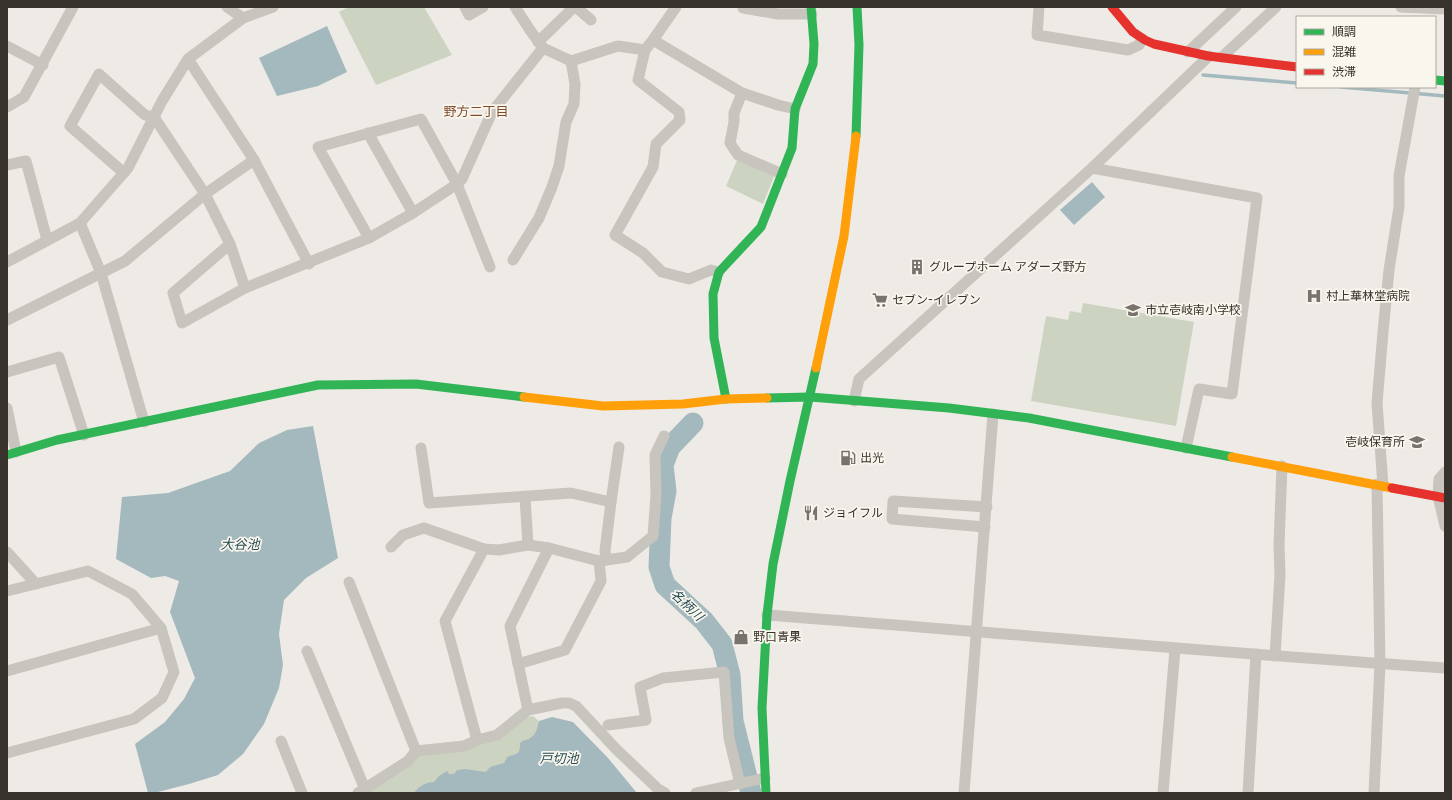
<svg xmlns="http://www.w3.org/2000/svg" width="1452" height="800" font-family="'Fira Sans','Noto Sans JP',sans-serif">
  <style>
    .green { fill: #cdd3c1 }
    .water { fill: #a4b9bd }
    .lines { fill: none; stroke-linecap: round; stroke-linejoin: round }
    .stream { stroke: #a4b9bd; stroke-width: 3.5 }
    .river { stroke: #a4b9bd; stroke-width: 21 }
    .street { stroke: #c8c4be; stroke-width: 11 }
    .fast { stroke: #30b455; stroke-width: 9 }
    .slow { stroke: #ff9f0a; stroke-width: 9 }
    .jam { stroke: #e5322d; stroke-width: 9 }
    .labels { text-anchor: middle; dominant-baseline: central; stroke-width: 3.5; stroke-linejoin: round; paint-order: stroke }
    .poi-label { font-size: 12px; fill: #38322c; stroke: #f9f6ee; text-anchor: start }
    .neighbourhood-label { font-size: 13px; fill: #7f4c2e; stroke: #f9f6ee }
    .water-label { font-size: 13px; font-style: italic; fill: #264c56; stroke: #f9f6ee }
  </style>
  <rect width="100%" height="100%" fill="#eeebe6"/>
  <!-- green -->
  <g class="green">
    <path d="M349 7H424L452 55 376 85 339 12Z"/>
    <path d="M738 158 775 174 763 204 726 186Z"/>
    <path d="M1083 303 1194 322 1176 426 1031 401 1046 316 1068 320 1070 311 1081 313Z"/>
    <path d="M533 716 541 723V729L526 751 488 775 423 793H364L419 755 461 750 526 717Z"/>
  </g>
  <!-- water -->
  <g class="water">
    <path d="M327 26 347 72 318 86 277 96 259 58Z"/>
    <path d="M1092 182 1105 197 1074 225 1060 210Z"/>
    <path d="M313 426 338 558 306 578 284 600 279 634 283 665 279 688 264 724 243 754 218 775 189 784 154 793H148L135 744 165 722 184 699 195 678 170 612 179 581 165 576 151 578 116 559 122 497 168 493 230 471 259 443 287 430Z"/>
    <path d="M552 717 573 722 608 758 637 793H414C419 786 426 782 434 782L439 776 447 771 449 774H454L457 770 465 769 486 772 490 767 504 763 507 757C517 753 520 756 520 743 523 740 526 740 529 739 537 734 537 728 539 721Z"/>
  </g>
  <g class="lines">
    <!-- stream -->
    <g class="stream">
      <path d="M1203 75 1297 83"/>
      <path d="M1341 87 1445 96"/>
    </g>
    <!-- river -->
    <path class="river" d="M693 423 670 447 663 465 666 491 661 518 659 567 665 585 704 621 722 644 730 675 733 721 751 793"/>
    <!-- street -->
    <g class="street">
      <path d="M227 7 243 18"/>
      <path d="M465 7 469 15 483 7"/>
      <path d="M515 7 530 30 543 48 571 61 618 46 645 50"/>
      <path d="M576 7 591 20"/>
      <path d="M676 7 653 40 645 50 638 80 679 112 680 120 656 144 653 167 615 235 643 253 662 272 689 279 711 270 719 272"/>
      <path d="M1039 7 1037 35 1128 50 1139 45 1142 39"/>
      <path d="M1401 7 1445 9"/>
      <path d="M743 8 778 14H812"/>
      <path d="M653 40 742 93 778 105 795 109"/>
      <path d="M538 42 574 7"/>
      <path d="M7 46 43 65"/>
      <path d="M1188 52 1236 7"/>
      <path d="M1222 57 1276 7"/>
      <path d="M188 59 254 160 309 264"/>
      <path d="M742 93 734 113V122L730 143 738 155 782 174"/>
      <path d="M7 107 24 97 73 7"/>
      <path d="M368 133 413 213"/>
      <path d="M7 165 26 161 47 240"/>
      <path d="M1092 168 1257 198 1232 394 1199 389 1186 448"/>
      <path d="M124 173 70 126 99 74 145 115 154 117 205 194 230 244 245 288"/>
      <path d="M80 223 101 273 144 422"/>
      <path d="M369 238 318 147 421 119 457 184 490 267"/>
      <path d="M230 244 173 293 182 323 245 288 369 238 413 213 457 184 462 179 492 112 543 48"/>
      <path d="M513 260 539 218 552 187 559 166 566 122 574 104 575 84 571 61"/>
      <path d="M7 262 80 223 128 168 162 101 188 59 243 18 273 7"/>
      <path d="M7 320 125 261 205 194 254 160"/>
      <path d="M7 372 59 357 84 435"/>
      <path d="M854 401 859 379 1092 168 1209 56"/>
      <path d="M7 408 16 452"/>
      <path d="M421 448 429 503 571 493 611 502"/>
      <path d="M1445 472 1439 479 1438 496 1445 526"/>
      <path d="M1383 486 1377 403 1383 332 1389 270 1399 207V176L1415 87"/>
      <path d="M525 497 528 545"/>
      <path d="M985 527 892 519 893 501 987 507"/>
      <path d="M391 547 403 535 424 528 484 549 499 550 528 545 549 548 599 561 627 557 653 536 656 495 655 455 664 436"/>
      <path d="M7 552 36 584"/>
      <path d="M606 560 605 551 611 502 619 447"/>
      <path d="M349 582 416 751"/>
      <path d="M7 591 88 571 132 594 161 628 174 672 162 698 134 719 7 753"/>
      <path d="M767 615C993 632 1219 653 1445 668"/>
      <path d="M307 651 365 789"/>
      <path d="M1275 656 1280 575 1279 545 1282 466"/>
      <path d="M518 664 565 650 601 581 599 561"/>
      <path d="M7 671 161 628"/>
      <path d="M528 710 510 626 549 548"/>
      <path d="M608 725 646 720 640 687 663 678 724 672 729 738 740 784"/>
      <path d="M477 740 445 621 484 549"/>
      <path d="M281 741 302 793"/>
      <path d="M358 793 408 761 416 751 464 746 477 740 497 735 528 710 562 703H569L576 706 616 749 658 789 665 793"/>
      <path d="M696 793 765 778"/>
      <path d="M964 793 993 414"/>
      <path d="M1163 793 1175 649"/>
      <path d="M1248 793 1256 654"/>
      <path d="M1374 793 1380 664 1377 484"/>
    </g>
    <!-- fast -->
    <g class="fast">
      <path d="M1435 80 1445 81"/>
      <path d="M856 136 859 45 857 7"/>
      <path d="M767 398 810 397 949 408 1029 418 1232 457"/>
      <path d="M726 399 714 338 713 294 719 272 761 227 792 148 795 109 813 64 814 44 811 7"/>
      <path d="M7 455 57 440 318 385 416 384 524 397"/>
      <path d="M766 793 762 708 767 615 773 564 790 481 816 368"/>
    </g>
    <!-- slow -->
    <g class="slow">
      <path d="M816 368 844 236 856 136"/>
      <path d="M524 397 603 406 683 404 726 399 767 398"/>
      <path d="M1232 457 1392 488"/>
    </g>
    <!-- jam -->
    <g class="jam">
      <path d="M1112 7 1133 32 1145 40 1154 44 1208 56 1297 67"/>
      <path d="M1392 488 1445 498"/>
    </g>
  </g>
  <!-- icons -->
  <defs>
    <symbol id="building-bare" viewBox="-9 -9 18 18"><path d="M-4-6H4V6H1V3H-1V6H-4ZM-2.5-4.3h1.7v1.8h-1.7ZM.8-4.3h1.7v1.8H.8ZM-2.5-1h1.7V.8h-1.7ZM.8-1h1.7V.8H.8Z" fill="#78736d" stroke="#f9f6ee" stroke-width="2.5" paint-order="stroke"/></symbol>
    <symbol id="hospital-bare" viewBox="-9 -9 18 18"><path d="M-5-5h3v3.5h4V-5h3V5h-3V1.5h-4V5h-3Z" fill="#78736d" stroke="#f9f6ee" stroke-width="2.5" paint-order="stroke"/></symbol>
    <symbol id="supermarket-bare" viewBox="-9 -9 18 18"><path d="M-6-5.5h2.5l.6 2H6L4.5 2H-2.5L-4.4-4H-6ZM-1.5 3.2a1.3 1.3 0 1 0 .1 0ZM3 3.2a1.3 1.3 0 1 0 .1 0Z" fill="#78736d" stroke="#f9f6ee" stroke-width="2.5" paint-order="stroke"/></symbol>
    <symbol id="school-bare" viewBox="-9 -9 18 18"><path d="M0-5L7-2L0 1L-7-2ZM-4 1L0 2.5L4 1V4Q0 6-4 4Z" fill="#78736d" stroke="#f9f6ee" stroke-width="2.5" paint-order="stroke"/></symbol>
    <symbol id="fuel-bare" viewBox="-9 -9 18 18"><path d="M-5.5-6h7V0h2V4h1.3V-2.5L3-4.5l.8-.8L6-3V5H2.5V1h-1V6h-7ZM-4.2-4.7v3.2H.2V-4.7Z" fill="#78736d" stroke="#f9f6ee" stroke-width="2.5" paint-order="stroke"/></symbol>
    <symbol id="restaurant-bare" viewBox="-9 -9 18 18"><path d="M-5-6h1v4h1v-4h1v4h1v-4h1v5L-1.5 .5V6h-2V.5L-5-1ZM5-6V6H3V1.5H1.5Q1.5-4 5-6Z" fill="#78736d" stroke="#f9f6ee" stroke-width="2.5" paint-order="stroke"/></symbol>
    <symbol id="shop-bare" viewBox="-9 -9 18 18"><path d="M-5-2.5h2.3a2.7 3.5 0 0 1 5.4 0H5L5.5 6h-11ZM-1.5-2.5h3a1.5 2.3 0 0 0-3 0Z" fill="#78736d" stroke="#f9f6ee" stroke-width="2.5" paint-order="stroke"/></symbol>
  </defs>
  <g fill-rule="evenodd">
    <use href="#building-bare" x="906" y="256" width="22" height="22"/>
    <use href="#hospital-bare" x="1303" y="285" width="22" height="22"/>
    <use href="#supermarket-bare" x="869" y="289" width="22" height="22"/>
    <use href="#school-bare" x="1122" y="299" width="22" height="22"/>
    <use href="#school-bare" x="1406" y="431" width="22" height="22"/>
    <use href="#fuel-bare" x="837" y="447" width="22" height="22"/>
    <use href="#restaurant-bare" x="800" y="502" width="22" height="22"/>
    <use href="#shop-bare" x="730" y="626" width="22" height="22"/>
  </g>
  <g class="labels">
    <!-- poi labels -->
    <g class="poi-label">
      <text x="929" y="267">グループホーム アダーズ野方</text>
      <text x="1326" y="296">村上華林堂病院</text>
      <text x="892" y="300">セブン-イレブン</text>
      <text x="1145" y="310">市立壱岐南小学校</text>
      <text x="1405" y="442" text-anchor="end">壱岐保育所</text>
      <text x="860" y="458">出光</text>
      <text x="823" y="513">ジョイフル</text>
      <text x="753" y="637">野口青果</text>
    </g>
    <!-- neighbourhood labels -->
    <g class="neighbourhood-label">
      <text x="476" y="111">野方二丁目</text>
    </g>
    <!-- water labels -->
    <g class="water-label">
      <text x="240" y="544">大谷池</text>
      <text transform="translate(687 605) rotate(43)">名柄川</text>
      <text x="559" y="758">戸切池</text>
    </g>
  </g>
  <!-- border -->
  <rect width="1452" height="800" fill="none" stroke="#38322c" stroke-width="16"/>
  <!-- legend -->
  <rect x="1296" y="16" width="140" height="72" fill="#f9f6ee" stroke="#aca8a0"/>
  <rect x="1304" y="29" width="20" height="6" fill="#30b455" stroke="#aca8a0"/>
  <text x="1332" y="36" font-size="12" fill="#38322c">順調</text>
  <rect x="1304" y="49" width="20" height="6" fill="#ff9f0a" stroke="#aca8a0"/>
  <text x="1332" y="56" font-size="12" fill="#38322c">混雑</text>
  <rect x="1304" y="69" width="20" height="6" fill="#e5322d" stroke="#aca8a0"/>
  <text x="1332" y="76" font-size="12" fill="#38322c">渋滞</text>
</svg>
